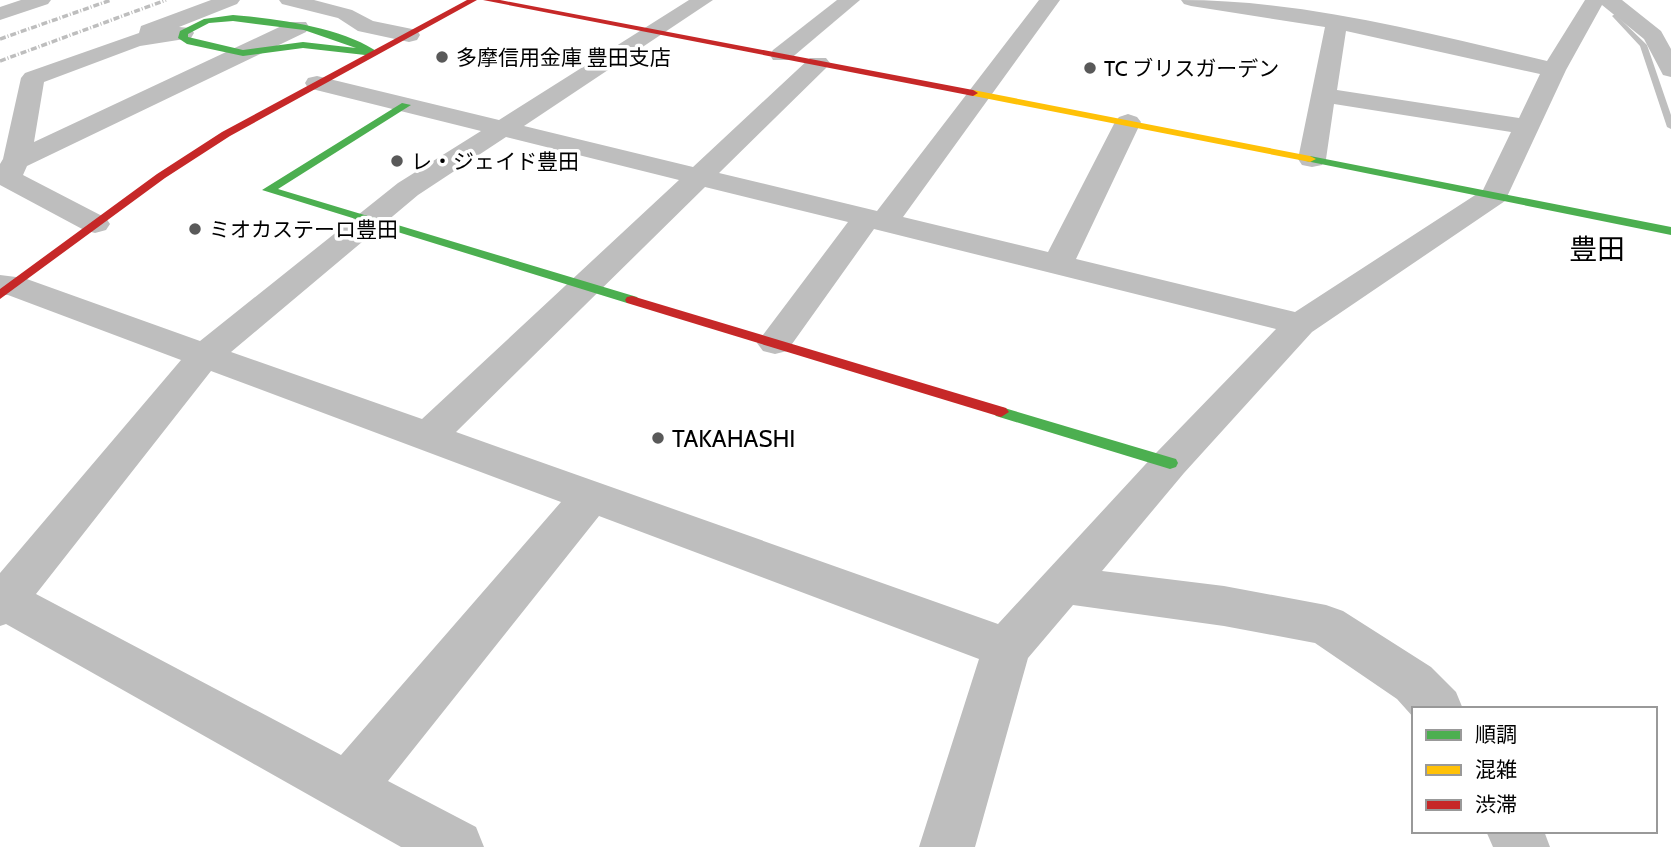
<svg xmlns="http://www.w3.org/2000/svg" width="1671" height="847" font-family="Cabin,'Noto Sans JP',sans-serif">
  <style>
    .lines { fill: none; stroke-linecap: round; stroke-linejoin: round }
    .stream { fill: #bfbfbf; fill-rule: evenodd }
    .street { fill: #bebebe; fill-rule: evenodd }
    .fast { fill: #4caf50; fill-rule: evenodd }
    .slow { fill: #ffc107; fill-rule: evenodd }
    .jam { fill: #c62828; fill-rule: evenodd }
    .rail { stroke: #bebebe; stroke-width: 3.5; stroke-dasharray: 6 2 1 2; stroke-linecap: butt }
    .poi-dot { fill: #595959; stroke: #fff; stroke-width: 2.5 }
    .labels { text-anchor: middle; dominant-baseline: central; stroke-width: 7; stroke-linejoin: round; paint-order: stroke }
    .far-poi-label { font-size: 21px; fill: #000; stroke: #fff; text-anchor: start }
    .poi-label { font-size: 24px; fill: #000; stroke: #fff; text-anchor: start }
    .quarter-label { font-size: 28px; fill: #000; stroke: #fff }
  </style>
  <rect width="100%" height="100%" fill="#fff"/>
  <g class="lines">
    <!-- stream -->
    <path class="stream" d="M1615 14 1647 45 1671 115V129L1667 127 1640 46 1613 17 1612 16Z"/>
    <!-- street -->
    <g class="street">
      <path d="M21 0H51L48 4 0 20V7Z"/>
      <path d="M211 0H240L237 4 179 27 191 28 194 33 191 38 140 46 44 82 34 142 290 22H306L309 27 306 32 27 166 23 175 106 218 110 224 106 230 95 233 84 230 0 185V164L3 159 21 78 25 73 139 33 141 26Z"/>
      <path d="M279 0H314L352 10 373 21 417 30 420 35 417 40 409 42 358 31 338 18 282 4Z"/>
      <path d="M689 0H713L524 126 693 167 810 58H826L830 63 826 68 719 173 877 211 1039 0H1060L903 217 1048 252 1115 122 1119 117 1128 114 1137 117 1141 122 1076 259 1295 312 1483 190 1511 132 1334 104 1326 159 1322 165 1312 167 1302 165 1298 159 1325 27 1191 6 1184 4 1181 0C1305 0 1427 33 1547 61L1585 0H1622L1661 31 1671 49V77L1663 75 1644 39 1602 5 1566 70 1505 201 1312 332 1184 473 1102 571 1224 586 1326 605 1343 611 1431 667 1456 692 1463 709H1414V718L1397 699 1315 643 1224 626 1073 605 1028 658 975 847H919L979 659 599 516 388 781 476 827 484 847H401L6 624 0 626V573L181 360 8 295H0V275L24 278 200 341 398 183 481 131 308 88 305 83 308 78 317 76 499 120ZM1346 31 1540 74 1519 118 1337 90ZM506 137 679 180 422 419 231 352 418 195ZM705 187 848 222 757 343 763 351 775 354 787 351 874 229 1276 329 1156 453 998 624 456 432ZM211 371 561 502 341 755 36 594Z"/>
      <path d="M837 0H860L789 60H773L770 55 773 50Z"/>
      <path d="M1486 831H1544L1550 847H1493Z"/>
    </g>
    <!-- fast -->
    <g class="fast">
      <path d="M233 15C274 18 346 28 379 53L374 56 303 48 243 56 187 44 178 38 180 31 204 19ZM233 21 304 30 356 48 303 42 243 50 188 37V34L209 23Z"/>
      <path d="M402 103 411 105 278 189 637 297 639 300 637 303H627L262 190Z"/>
      <path d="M1310 156 1671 227V235L1306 161 1304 159Z"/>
      <path d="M1001 407 1176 459 1178 463 1176 467 1170 469 996 416 993 412 996 408Z"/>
    </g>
    <!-- slow -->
    <path class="slow" d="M973 90 1310 156 1316 159 1310 162 969 95V91Z"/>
    <!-- jam -->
    <g class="jam">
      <path d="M467 0H477L230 136 165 178 0 299V289L157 174 222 132Z"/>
      <path d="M483 0H500L973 90 978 93 973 96Z"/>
      <path d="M632 296 1006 408 1009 412 1001 417 627 303 625 300 627 297Z"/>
    </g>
    <!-- rail -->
    <g class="rail">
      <path d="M0 39 111 0"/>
      <path d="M0 61 166 0"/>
    </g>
  </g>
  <!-- markers -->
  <g class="poi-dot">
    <circle cx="442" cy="57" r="7"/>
    <circle cx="1090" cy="68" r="7"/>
    <circle cx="397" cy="161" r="7"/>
    <circle cx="195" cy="229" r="7"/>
    <circle cx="658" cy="438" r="7"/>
  </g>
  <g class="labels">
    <!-- far-poi labels -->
    <g class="far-poi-label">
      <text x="456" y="57">多摩信用金庫 豊田支店</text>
      <text x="1104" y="68">TC ブリスガーデン</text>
      <text x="411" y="161">レ・ジェイド豊田</text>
      <text x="209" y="229">ミオカステーロ豊田</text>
    </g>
    <!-- poi labels -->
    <g class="poi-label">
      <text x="672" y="438">TAKAHASHI</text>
    </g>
    <!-- quarter labels -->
    <g class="quarter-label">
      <text x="1597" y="249">豊田</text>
    </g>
  </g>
  <!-- legend -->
  <rect x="1412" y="707" width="245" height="126" fill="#ffffff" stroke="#999999" stroke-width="2"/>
  <rect x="1426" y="730" width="35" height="10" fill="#4caf50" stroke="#999999" stroke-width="2"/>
  <text x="1475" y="742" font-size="21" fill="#000000">順調</text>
  <rect x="1426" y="765" width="35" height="10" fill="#ffc107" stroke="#999999" stroke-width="2"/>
  <text x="1475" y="777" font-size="21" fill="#000000">混雑</text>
  <rect x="1426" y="800" width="35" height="10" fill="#c62828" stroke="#999999" stroke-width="2"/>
  <text x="1475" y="812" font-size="21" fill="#000000">渋滞</text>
</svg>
